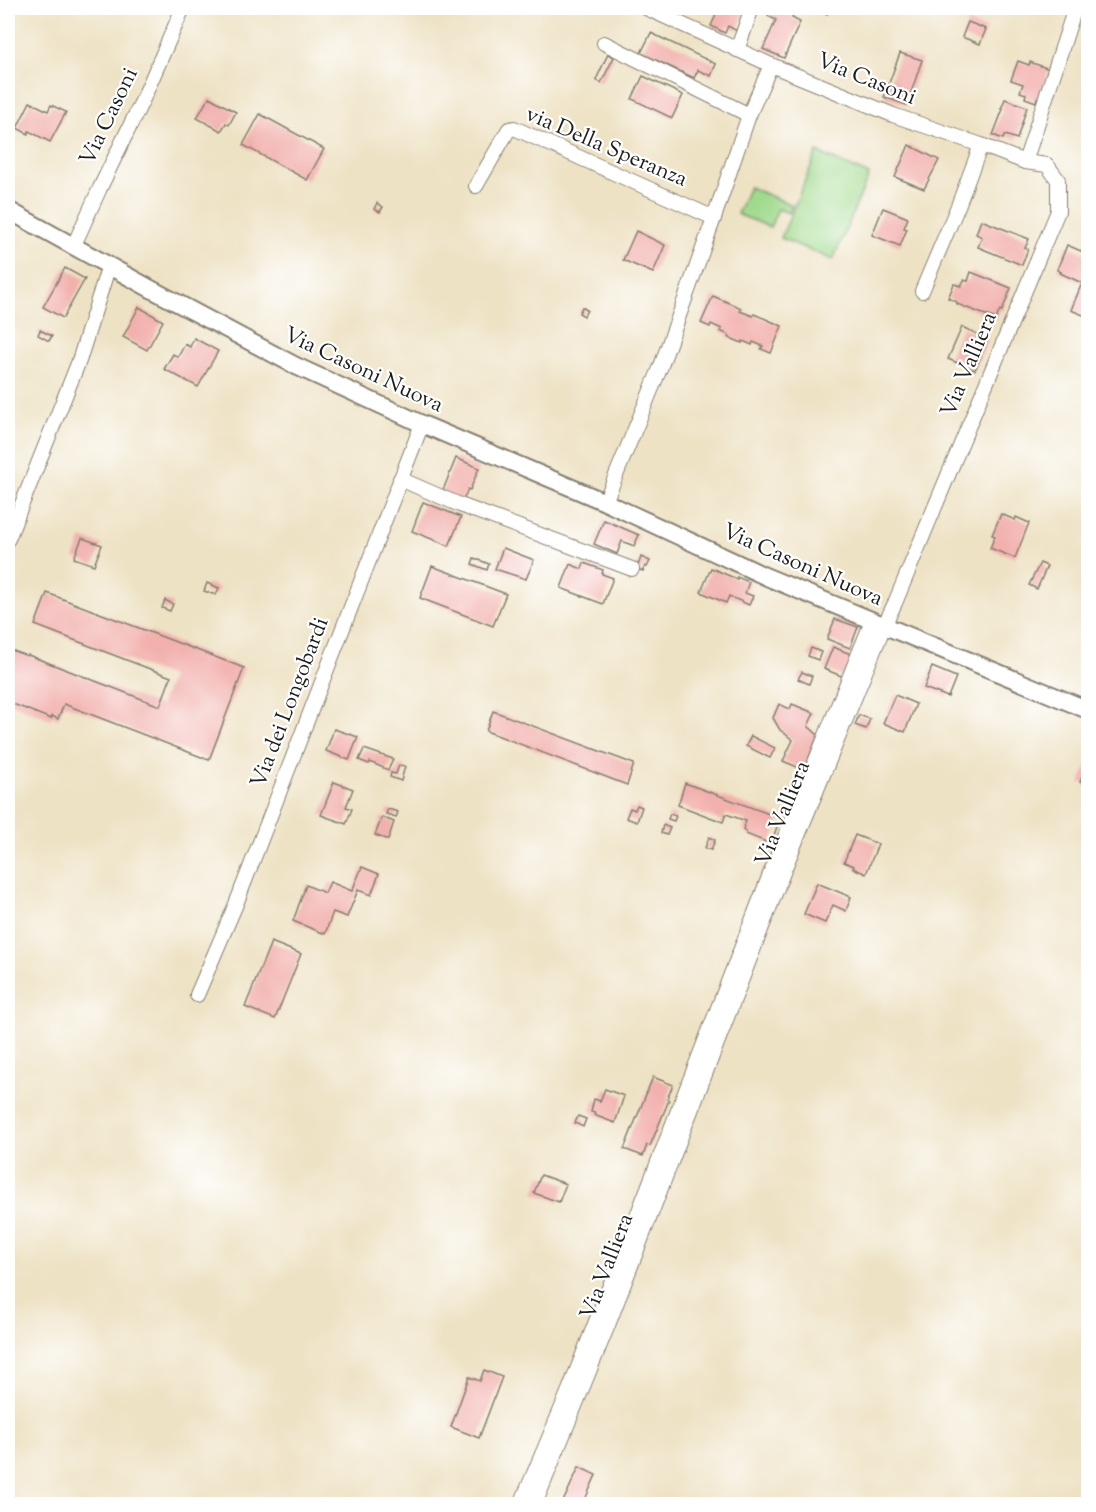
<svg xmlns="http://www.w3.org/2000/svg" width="1096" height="1512" font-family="'Sorts Mill Goudy',serif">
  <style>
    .green { fill: #a0da8d; stroke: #5e7b54; stroke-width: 1.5 }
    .building { fill: #f2b1ad }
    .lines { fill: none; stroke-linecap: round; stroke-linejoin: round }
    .minor-casing { stroke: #857f70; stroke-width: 16 }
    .major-casing { stroke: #857f70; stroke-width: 20 }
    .minor { stroke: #fff; stroke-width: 14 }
    .major { stroke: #fff; stroke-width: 16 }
    .labels { text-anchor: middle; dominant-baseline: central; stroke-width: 4.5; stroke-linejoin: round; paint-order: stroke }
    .street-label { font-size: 22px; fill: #1c1c1c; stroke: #fff }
  </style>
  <rect width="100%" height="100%" fill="#fff"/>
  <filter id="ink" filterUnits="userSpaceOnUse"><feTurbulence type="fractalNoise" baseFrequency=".0167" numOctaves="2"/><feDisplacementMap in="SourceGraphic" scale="12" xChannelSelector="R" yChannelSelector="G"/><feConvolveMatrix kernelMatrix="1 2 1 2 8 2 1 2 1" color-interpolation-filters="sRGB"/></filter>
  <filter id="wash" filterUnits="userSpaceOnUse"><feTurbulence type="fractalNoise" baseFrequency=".008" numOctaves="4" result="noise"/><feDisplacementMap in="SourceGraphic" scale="24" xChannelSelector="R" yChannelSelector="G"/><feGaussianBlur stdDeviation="1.35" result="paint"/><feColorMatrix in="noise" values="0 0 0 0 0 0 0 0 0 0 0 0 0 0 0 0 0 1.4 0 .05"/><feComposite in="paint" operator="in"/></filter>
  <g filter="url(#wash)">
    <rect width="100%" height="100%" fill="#eee2c4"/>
    <!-- green -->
    <g class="green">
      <path d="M817 152 869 175 833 260 781 238Z"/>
      <path d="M749 187 792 205 789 213 778 209 770 227 737 214Z"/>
    </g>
    <g id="blocks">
      <!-- building -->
      <g class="building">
        <path d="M718 8H747L737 31 728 26 725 33 711 26 715 17 716 11Z"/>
        <path d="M774 8H796L792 18 800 22 784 58 763 49 776 20 768 16 771 9 773 10Z"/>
        <path d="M811 8H830L827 14Z"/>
        <path d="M968 22 986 29 980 44 962 37Z"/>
        <path d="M651 33 716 64 711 76 698 70 694 78 641 53Z"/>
        <path d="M900 53 922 60 907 105 884 97Z"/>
        <path d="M608 54 614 57 601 83 596 80Z"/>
        <path d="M1018 61 1029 65 1030 62 1049 69 1039 99 1037 98 1036 102 1025 98 1026 94 1020 92 1023 84 1011 80Z"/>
        <path d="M643 76 683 95 672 118 632 99Z"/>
        <path d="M209 97 236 112 229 125 226 123 221 131 197 118Z"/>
        <path d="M1005 99 1027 107 1017 139 1005 135 1003 139 993 135 1003 109H1001Z"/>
        <path d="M30 102 48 111 51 105 66 112 50 142 29 131 28 134 17 128Z"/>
        <path d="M260 114 324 149 307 180 243 145Z"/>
        <path d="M909 145 939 160 924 189 895 177Z"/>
        <path d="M377 203 383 207 380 212 374 209Z"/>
        <path d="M883 208 908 218 904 228 907 229 900 246 872 235Z"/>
        <path d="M981 220 1029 239 1025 248 1028 249 1022 265 978 247 982 237 976 234Z"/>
        <path d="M636 231 665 245 653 273 623 260Z"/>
        <path d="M1067 245 1088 254V317L1071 310 1082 283 1060 273 1061 272 1057 270Z"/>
        <path d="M65 268 85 279 63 318 43 307Z"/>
        <path d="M971 272 1011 288 1002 311 1000 310 996 319 957 304V302L948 298 954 284 961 286 964 280 968 281Z"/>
        <path d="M713 296 741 308 740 311 753 316 754 314 782 326 771 353 761 349 763 346 753 342 752 345 743 341 742 343 728 337 729 335 720 331 722 329 711 324 710 327 701 323Z"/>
        <path d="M139 307 163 321 147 350 123 337Z"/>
        <path d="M582 307 587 310 584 316 579 313Z"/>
        <path d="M962 327 988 339 975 370 948 359Z"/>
        <path d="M40 330 52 336 49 341 38 335Z"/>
        <path d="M194 338 218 351 198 387 164 369 173 354 178 357 185 344 190 347Z"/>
        <path d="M456 458 479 468 470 490 468 489 462 503 441 495Z"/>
        <path d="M423 502 461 517 449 546 412 531Z"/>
        <path d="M1001 514 1015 520 1016 517 1029 523 1015 558 990 548 995 536 992 535Z"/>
        <path d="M604 520 639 535 634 546 622 541 617 554 594 544Z"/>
        <path d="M82 538 102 545 94 565 74 558Z"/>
        <path d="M503 548 534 560 526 579 495 569Z"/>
        <path d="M641 557 650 561 647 567 645 566 643 571 637 569Z"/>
        <path d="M474 558 489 564 487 570 472 564Z"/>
        <path d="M584 563 603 570 602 574 613 578 603 604 561 588 570 564 582 569Z"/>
        <path d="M1040 563 1047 566 1037 589 1029 585Z"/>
        <path d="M432 566 506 594 493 626 420 598Z"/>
        <path d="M711 568 737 579V577L749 582 745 593 753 596 749 605 729 596 726 603 701 592Z"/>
        <path d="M207 583 219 588 216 595 204 591Z"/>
        <path d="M47 593 244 668 209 760 64 704 58 719 52 716 51 719 8 702V659L11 650 27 656 28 655 160 706 171 677 35 625Z"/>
        <path d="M165 600 173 604 170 611 162 608Z"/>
        <path d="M835 619 858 627 850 648 827 639Z"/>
        <path d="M833 647 853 655 844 677 824 669Z"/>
        <path d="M811 648 821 652 818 660 808 656Z"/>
        <path d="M932 667 956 677 948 697 924 688Z"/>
        <path d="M802 672 812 676 809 684 798 679Z"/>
        <path d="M895 695 916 704 905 732 883 723Z"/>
        <path d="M779 704 790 709 792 704 814 713 808 726 818 735 809 757 814 759 809 772 783 761 793 740 780 730 773 718Z"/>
        <path d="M493 711 634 764 627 785 486 731Z"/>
        <path d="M859 715 870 719 866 729 855 725Z"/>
        <path d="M334 729 358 737 349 760 326 751Z"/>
        <path d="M751 736 775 748 770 758 746 746Z"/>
        <path d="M364 749 393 759 388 770 370 762 369 764 359 760Z"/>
        <path d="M1088 763V785L1080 782Z"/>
        <path d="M399 765 405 766 401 781 390 777 391 773 396 774Z"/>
        <path d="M334 782 353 789 346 807 352 809 346 824 321 815Z"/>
        <path d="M685 783 780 818 771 844 746 834V832L743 829 746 821 726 814 723 822 678 805Z"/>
        <path d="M637 805 642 807 637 822 626 818 630 808 635 810Z"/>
        <path d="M388 809 398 812 396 817 386 814Z"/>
        <path d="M670 814 676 816 674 821 668 819Z"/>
        <path d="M382 817 394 822 388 840 375 835Z"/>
        <path d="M663 825 670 828 667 835 661 833Z"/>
        <path d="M855 835 878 844 866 874 853 868 854 866 844 862Z"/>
        <path d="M709 837 715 840 711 850 705 848Z"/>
        <path d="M362 867 379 874 371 895 358 890 347 917 333 912 325 934 293 921 306 885 325 893 330 882 352 891Z"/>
        <path d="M817 883 851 897 846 911 833 905 825 923 804 914Z"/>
        <path d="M271 942 301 954 275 1019 245 1007Z"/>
        <path d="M653 1077 673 1085 667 1099 669 1100 650 1146 647 1145 643 1156 624 1149Z"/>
        <path d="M605 1089 624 1096 615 1123 594 1115 595 1113 591 1112 594 1099 600 1101Z"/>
        <path d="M578 1116 586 1119 583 1127 575 1123Z"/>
        <path d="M541 1175 566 1184 559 1202 534 1193Z"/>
        <path d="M484 1370 502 1377 479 1438 451 1427 469 1377 480 1381Z"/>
        <path d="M579 1467 596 1475 583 1504H562Z"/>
      </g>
    </g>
  </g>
  <g filter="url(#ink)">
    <use href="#blocks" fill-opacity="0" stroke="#857f70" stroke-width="1.5"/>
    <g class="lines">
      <defs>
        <g id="minor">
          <path d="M646 8 771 65 893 115 981 145 1025 162 1075 8"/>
          <path d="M604 43 749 115"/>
          <path d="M737 50 752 8"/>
          <path d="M476 186 509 129 514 128 714 218"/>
          <path d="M74 245 100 188 143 99 183 8"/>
          <path d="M922 291 958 206 981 145"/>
          <path d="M400 479 460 505 632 569"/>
          <path d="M605 502 661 366 714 218 749 115 771 65"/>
          <path d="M8 539 79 361 109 265"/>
          <path d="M197 995 236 904 422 424"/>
          <path d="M521 1504 570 1388 774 864 872 621"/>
          <path d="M535 1504 608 1325 786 865 884 626 895 603 1058 211V180L1047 165 1025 162"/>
        </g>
        <path id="major" d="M8 210 151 289 296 366 422 424 605 502 767 577 1088 710"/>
      </defs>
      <!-- minor casing -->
      <use href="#minor" class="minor-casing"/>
      <!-- major casing -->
      <use href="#major" class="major-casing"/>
      <!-- minor -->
      <use href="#minor" class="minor"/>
      <!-- major -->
      <use href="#major" class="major"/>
    </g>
  </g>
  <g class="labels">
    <!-- street labels -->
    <g class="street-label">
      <text transform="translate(866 80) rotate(22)">Via Casoni</text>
      <text transform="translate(110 117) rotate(-64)">Via Casoni</text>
      <text transform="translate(606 148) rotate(23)">via Della Speranza</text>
      <text transform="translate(970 365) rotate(-67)">Via Valliera</text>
      <text transform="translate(363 371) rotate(25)">Via Casoni Nuova</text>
      <text transform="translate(802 566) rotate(24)">Via Casoni Nuova</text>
      <text transform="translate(291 703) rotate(-69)">Via dei Longobardi</text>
      <text transform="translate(784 814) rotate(-68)">Via Valliera</text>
      <text transform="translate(608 1267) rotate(-69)">Via Valliera</text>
    </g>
  </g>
  <!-- margin -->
  <rect width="1096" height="1512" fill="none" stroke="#fff" stroke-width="30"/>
</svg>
